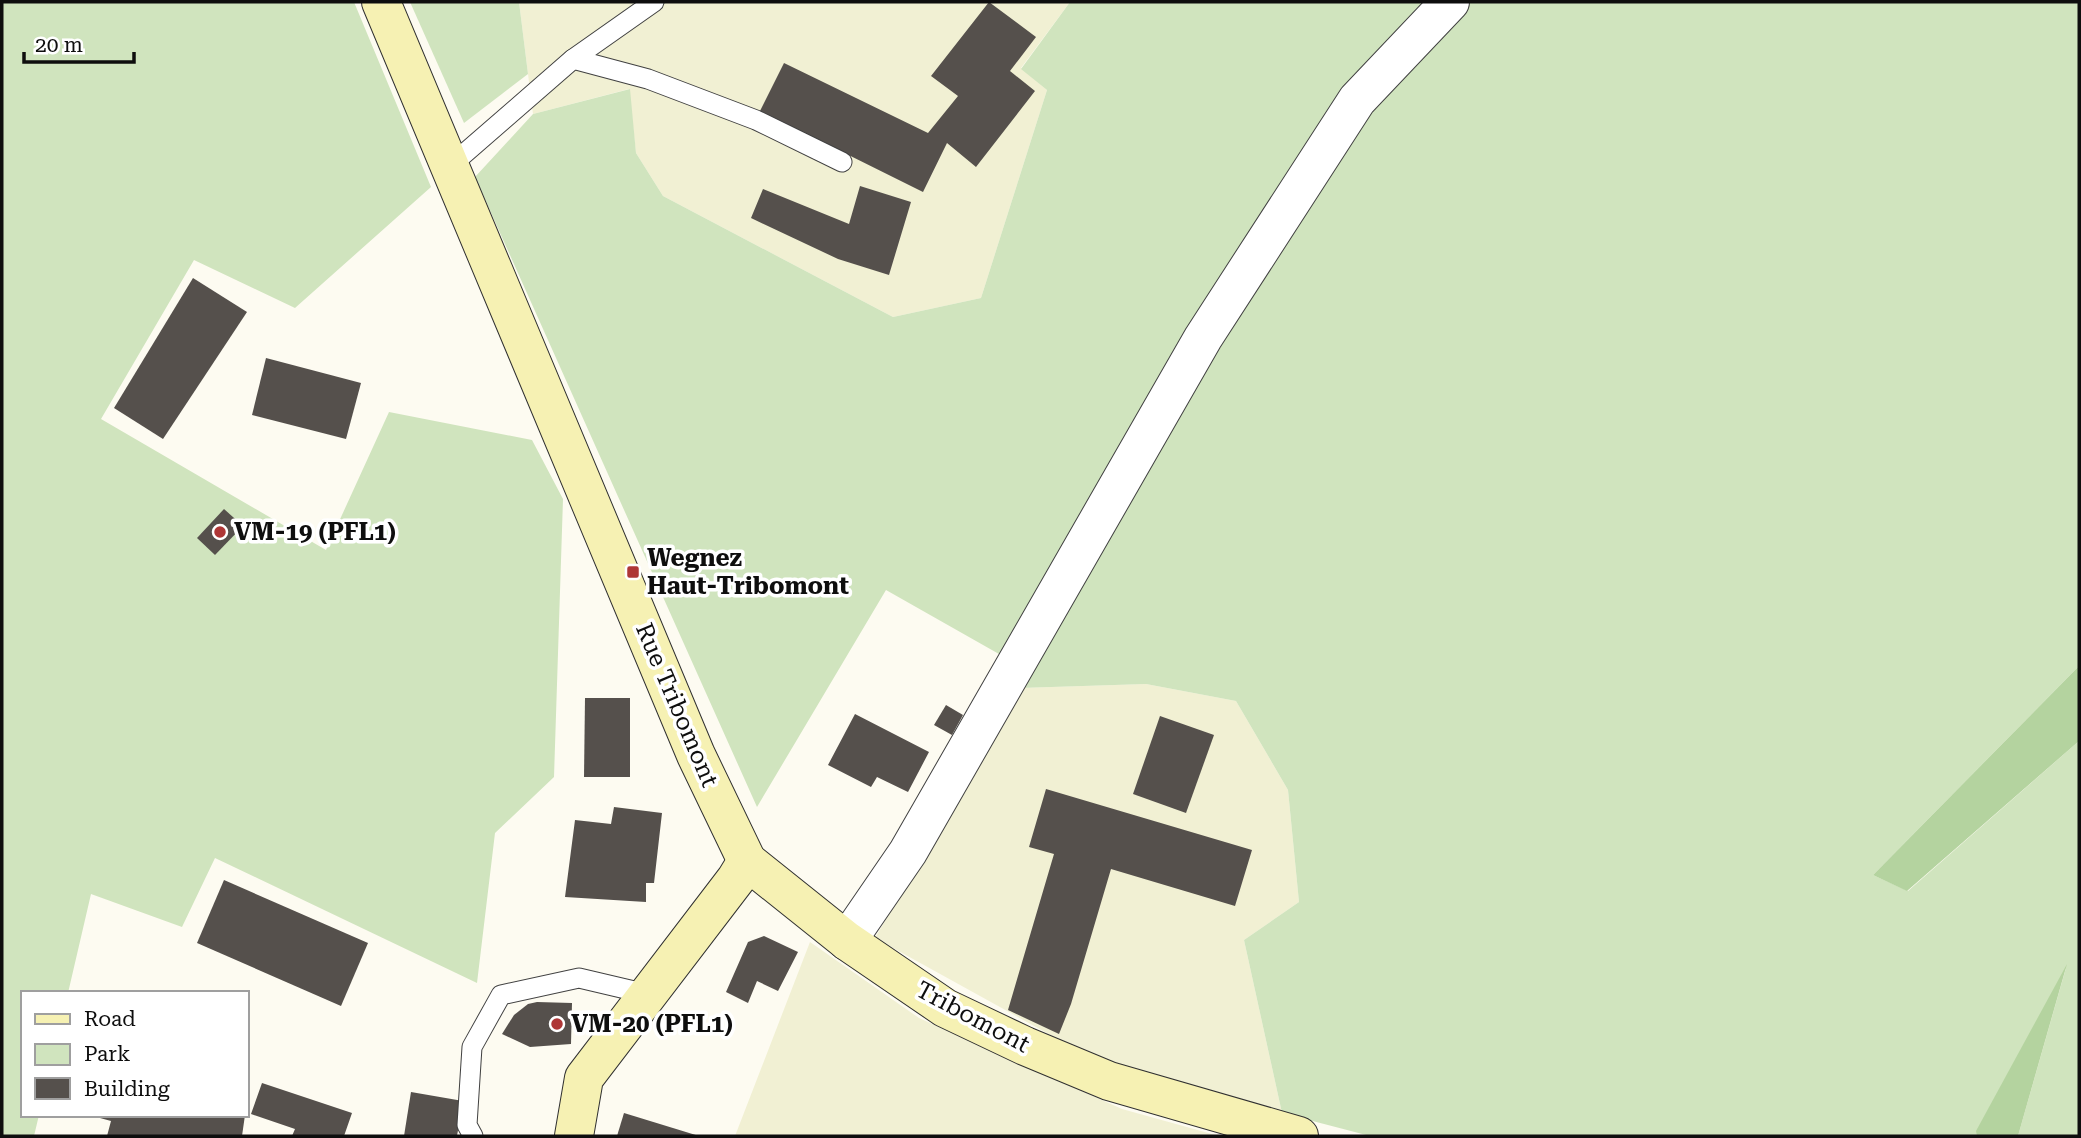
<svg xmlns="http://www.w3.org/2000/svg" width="2081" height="1138" font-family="'Roboto Serif',serif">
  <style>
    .farmland { fill: #f1f0d3 }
    .green { fill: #d0e4be }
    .forest { fill: #b4d39f }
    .building { fill: #55504c }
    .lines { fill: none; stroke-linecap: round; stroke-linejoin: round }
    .lane-casing { stroke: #414141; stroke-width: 21 }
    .street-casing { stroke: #414141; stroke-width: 40 }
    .secondary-casing { stroke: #303030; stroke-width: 40 }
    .lane { stroke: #fff; stroke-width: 19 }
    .street { stroke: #fff; stroke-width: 38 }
    .secondary { stroke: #f6f1b3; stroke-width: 38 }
    .poi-dot { fill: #ae3636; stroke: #fff; stroke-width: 2.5 }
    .labels { text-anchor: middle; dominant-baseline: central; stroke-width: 7; stroke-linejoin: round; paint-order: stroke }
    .poi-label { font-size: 24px; font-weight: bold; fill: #0e0e0e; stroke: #fff; text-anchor: start }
    .street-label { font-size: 24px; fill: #0e0e0e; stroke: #fff }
  </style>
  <rect width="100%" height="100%" fill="#fdfbf1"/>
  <!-- farmland -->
  <g class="farmland">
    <path d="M519 2H1070L1021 68 1047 90 981 298 893 317 663 196 636 153 629 89 533 114Z"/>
    <path d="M1146 684 1236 701 1288 790 1299 902 1244 940 1282 1113 1083 1053 875 938 1020 688Z"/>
    <path d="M810 942 919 1018 1122 1109 1219 1136H735Z"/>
  </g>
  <!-- green -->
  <g class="green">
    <path d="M2 2H354L431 187 295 308 194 260 101 419 326 550 389 412 532 440 563 499 554 777 495 833 477 983 215 858 182 927 91 894 68 993H23V1115H39L34 1136H2Z"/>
    <path d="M410 2H519L528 74 464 123Z"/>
    <path d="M1070 2H1431L1006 658 886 590 757 807 475 177 533 114 630 89 636 153 663 196 893 317 981 298 1047 90 1021 69Z"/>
    <path d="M1466 2H2079V666L1873 875 1908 891 2079 741V1136H2018L2066 968 1977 1131V1136H1370L1282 1113 1244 940 1299 902 1288 790 1236 701 1146 684 1020 688 1213 359 1347 137Z"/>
  </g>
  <!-- forest -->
  <g class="forest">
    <path d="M2079 666V741L1907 891 1873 875Z"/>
    <path d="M2067 964 2018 1136H1977L1976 1131Z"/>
  </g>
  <!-- building -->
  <g class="building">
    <path d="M989 2 1036 37 1010 71 1035 91 976 167 947 143 923 192 760 111 784 63 928 133 958 96 931 76Z"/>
    <path d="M860 186 911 202 889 275 838 259 751 218 763 189 849 224Z"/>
    <path d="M193 278 247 312 163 439 114 408Z"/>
    <path d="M266 358 361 383 346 439 252 415Z"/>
    <path d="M224 509 243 526 215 555 197 538Z"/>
    <path d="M585 698H630V777H584Z"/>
    <path d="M946 705 963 715 952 735 934 725Z"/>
    <path d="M855 714 929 752 908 792 877 777 871 787 828 765Z"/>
    <path d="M1160 716 1214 735 1186 813 1133 794Z"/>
    <path d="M1046 789 1252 850 1235 906 1111 869 1071 1004 1059 1034 1008 1010 1054 854 1029 847Z"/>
    <path d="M614 807 662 813 654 883H646V902L565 897 575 820 611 824Z"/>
    <path d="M224 880 368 943 341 1006 197 943Z"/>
    <path d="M764 936 798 952 778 991 757 981 748 1003 726 992 748 942Z"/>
    <path d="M537 1002 572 1003 571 1044 530 1047 502 1034 514 1015 528 1004Z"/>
    <path d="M262 1083 352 1113 344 1136H292L295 1129 251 1114Z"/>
    <path d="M411 1092 463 1101 457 1136H404Z"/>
    <path d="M624 1113 699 1136H617Z"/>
    <path d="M89 1115H245L242 1136H107L111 1121Z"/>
  </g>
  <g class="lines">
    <defs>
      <g id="lane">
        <path d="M573 59 654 2"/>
        <path d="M450 166 573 59 648 79 756 120 842 162"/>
        <path d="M473 1136 467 1125 472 1047 501 995 579 978 647 994"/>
      </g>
      <path id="street" d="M847 941 908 852 1203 338 1357 100 1450 2"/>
      <g id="secondary">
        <path d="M381 2 696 755 747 861 847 941 945 1008 1025 1046 1109 1081 1299 1136"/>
        <path d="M574 1136 584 1078 736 879 747 861"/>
      </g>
    </defs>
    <!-- lane casing -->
    <use href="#lane" class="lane-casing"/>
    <!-- street casing -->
    <use href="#street" class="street-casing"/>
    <!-- secondary casing -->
    <use href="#secondary" class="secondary-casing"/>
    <!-- lane -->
    <use href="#lane" class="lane"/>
    <!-- street -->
    <use href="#street" class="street"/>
    <!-- secondary -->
    <use href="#secondary" class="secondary"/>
  </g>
  <!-- markers -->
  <g class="poi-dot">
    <circle cx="220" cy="532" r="7"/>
    <rect x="626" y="565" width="14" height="14" rx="3.5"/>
    <circle cx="557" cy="1024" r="7"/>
  </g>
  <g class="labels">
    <!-- poi labels -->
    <g class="poi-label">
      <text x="234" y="532">VM-19 (PFL1)</text>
      <text x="647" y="558">Wegnez<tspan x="647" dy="28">Haut-Tribomont</tspan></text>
      <text x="571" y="1024">VM-20 (PFL1)</text>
    </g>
    <!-- street labels -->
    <g class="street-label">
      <text transform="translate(677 705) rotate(67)">Rue Tribomont</text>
      <text transform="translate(973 1017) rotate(28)">Tribomont</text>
    </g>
  </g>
  <!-- border -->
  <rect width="2081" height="1138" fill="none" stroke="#0e0e0e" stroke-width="7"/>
  <!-- legend -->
  <rect x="21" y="991" width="228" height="126" fill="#ffffff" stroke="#9f9f9f" stroke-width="2"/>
  <rect x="35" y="1014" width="35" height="10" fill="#f6f1b3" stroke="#9f9f9f" stroke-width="2"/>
  <text x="84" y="1026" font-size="21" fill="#0e0e0e">Road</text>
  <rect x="35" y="1044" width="35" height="21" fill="#d0e4be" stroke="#9f9f9f" stroke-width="2"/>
  <text x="84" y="1061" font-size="21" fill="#0e0e0e">Park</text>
  <rect x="35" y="1078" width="35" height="21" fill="#55504c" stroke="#9f9f9f" stroke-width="2"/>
  <text x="84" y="1096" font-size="21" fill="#0e0e0e">Building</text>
  <!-- scale -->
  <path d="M24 52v10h110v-10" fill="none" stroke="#0e0e0e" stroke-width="3.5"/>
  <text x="35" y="52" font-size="21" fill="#0e0e0e" stroke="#ffffff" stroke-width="5" paint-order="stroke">20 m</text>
</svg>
